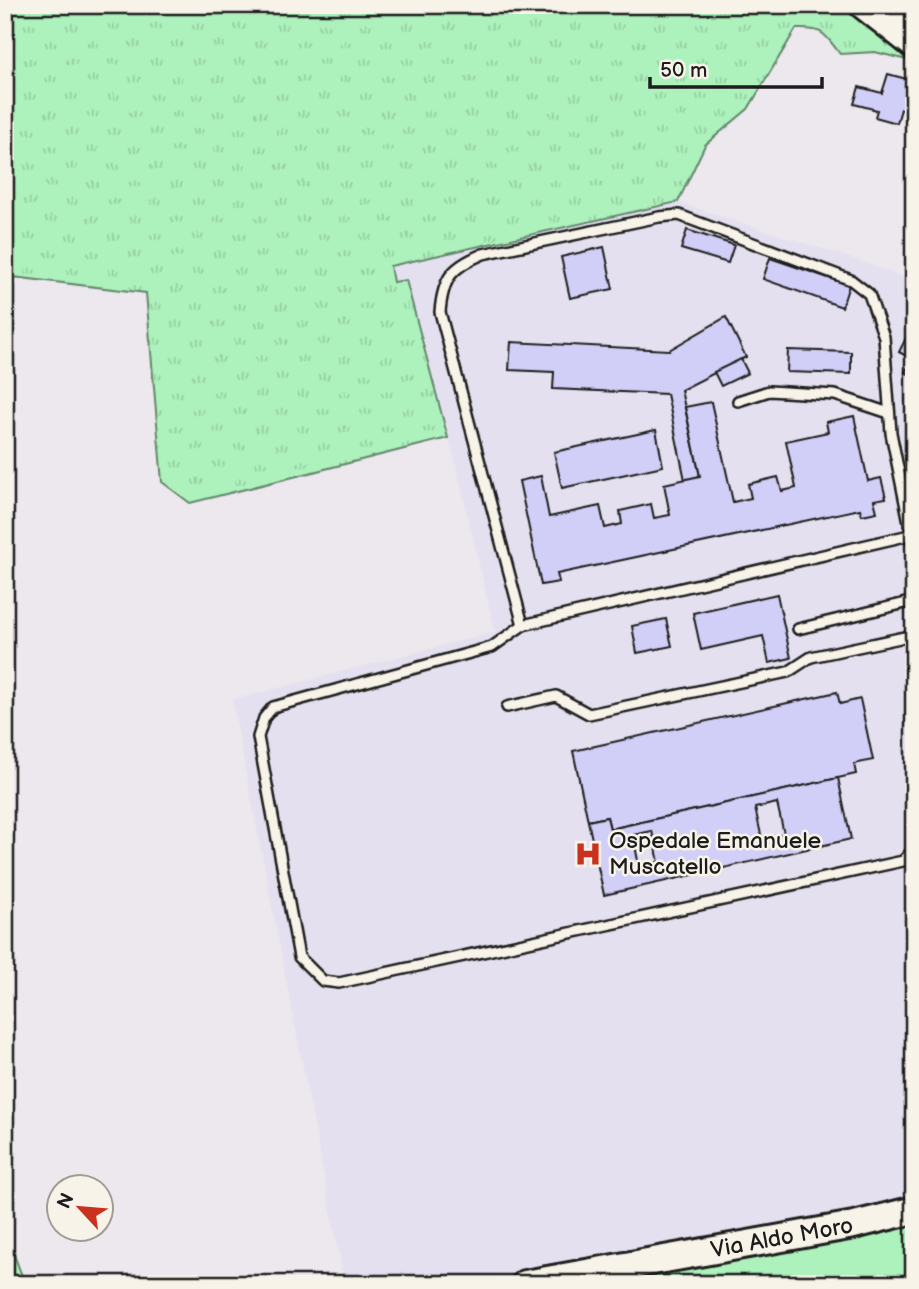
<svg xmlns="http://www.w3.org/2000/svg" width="919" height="1289" font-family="'Balsamiq Sans',sans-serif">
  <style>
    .built { fill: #e4e0f0 }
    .grass { fill: url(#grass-tufts); stroke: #64866c; stroke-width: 2 }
    .park { fill: #adf1bc; stroke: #64866c; stroke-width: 2 }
    .building { fill: #d1cff8; stroke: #1c1c1c; stroke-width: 2; fill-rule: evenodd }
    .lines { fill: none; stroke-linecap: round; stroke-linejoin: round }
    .lane-casing { stroke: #1c1c1c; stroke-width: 14 }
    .street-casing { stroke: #1c1c1c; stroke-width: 23 }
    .secondary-casing { stroke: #1c1c1c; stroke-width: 32 }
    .lane { stroke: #f7f3e8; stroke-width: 9 }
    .street { stroke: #f7f3e8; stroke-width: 18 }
    .secondary { stroke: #f7f3e8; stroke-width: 26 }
    .labels { text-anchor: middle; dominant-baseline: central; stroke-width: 5; stroke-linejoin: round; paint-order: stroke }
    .poi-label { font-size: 23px; fill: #1c1c1c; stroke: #f7f3e8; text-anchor: start }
    .street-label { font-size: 23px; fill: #1c1c1c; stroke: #f7f3e8 }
  </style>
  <defs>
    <pattern id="grass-tufts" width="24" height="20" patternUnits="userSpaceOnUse" patternTransform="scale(1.75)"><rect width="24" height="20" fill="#adf1bc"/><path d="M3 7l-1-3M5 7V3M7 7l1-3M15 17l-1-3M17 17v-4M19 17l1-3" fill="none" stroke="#94cea1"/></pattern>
  </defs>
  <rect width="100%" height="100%" fill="#ece8ed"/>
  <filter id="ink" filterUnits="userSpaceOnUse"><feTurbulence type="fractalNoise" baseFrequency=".0143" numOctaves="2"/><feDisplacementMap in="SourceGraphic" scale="14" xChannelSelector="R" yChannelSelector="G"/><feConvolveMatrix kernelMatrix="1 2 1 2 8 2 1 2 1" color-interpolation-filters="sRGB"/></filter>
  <g filter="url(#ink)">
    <!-- built -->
    <path class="built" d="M678 202 866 263 914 281V1194L845 1214 765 1230 451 1284H345L232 700 495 632 455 461 406 280 393 282 389 266Z"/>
    <!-- grass -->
    <g class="grass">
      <path d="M5 5H846L860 15 907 60 875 52 840 54C824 33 824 28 796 29L748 109 705 145 678 202 390 266 393 282 406 280 448 438 190 503 162 482 146 293 5 276Z"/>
      <path d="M5 1231 7 1236 25 1284H5Z"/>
    </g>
    <!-- park -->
    <path class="park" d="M914 1218V1284H591Z"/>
    <!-- building -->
    <g class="building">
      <path d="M888 74 914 81V113L901 109 897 123 875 117 877 110 854 104 859 87 882 93Z"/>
      <path d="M687 230 734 245 728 263 681 249Z"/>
      <path d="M604 247 613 289 570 298 561 257Z"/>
      <path d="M770 258 849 285 842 307 763 279Z"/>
      <path d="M726 317 746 357 681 390 700 476 685 480 667 394 553 389 554 372 509 370 511 342 669 350Z"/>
      <path d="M906 338 914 341V377L905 372 912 359 899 352Z"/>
      <path d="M788 350 851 352V374L787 372Z"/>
      <path d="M741 359 748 373 721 386 714 372Z"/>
      <path d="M711 402 733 502 751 498 748 484 778 477 782 491 796 488 786 441 828 432 826 422 854 416 868 481 881 478 886 498 874 500 877 512 862 515 860 509 557 574 559 582 541 585 519 481 541 476 549 517 600 506 605 528 622 524 620 511 651 504 654 518 670 515 664 484 700 476 685 407Z"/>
      <path d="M656 430 663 466 562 488 554 452Z"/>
      <path d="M777 594 791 658 769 663 763 636 701 650 693 613Z"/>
      <path d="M666 619 672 646 637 653 632 626Z"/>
      <path d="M837 692 840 704 860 699 873 760 854 764 856 774 610 829 607 817 588 821 573 751Z"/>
      <path d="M838 778 851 839 604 895 588 821 607 817 610 829ZM777 803 784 834 762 839 755 808ZM652 831 659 862 639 866 633 835Z"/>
    </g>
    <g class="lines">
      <defs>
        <g id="lane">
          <path d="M738 401 769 391 835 395 889 413"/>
          <path d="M914 534 523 625 492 647 273 707 264 718 258 737 299 957 323 981 339 983 903 861 914 849"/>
          <path d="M523 625 440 312C443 277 452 267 483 254L659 217 679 215 851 280 869 294 884 337 891 433 914 547"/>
          <path d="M798 629 914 601"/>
          <path d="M507 707 556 696 589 714 788 672 811 657 914 635"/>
        </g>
        <path id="street" d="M893 5 914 17"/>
        <g id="secondary">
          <path d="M863 5 914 45"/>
          <path id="s1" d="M525 1284 854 1225 914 1210"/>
        </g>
      </defs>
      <!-- lane casing -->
      <use href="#lane" class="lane-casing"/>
      <!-- street casing -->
      <use href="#street" class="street-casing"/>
      <!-- secondary casing -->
      <use href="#secondary" class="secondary-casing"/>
      <!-- lane -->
      <use href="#lane" class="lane"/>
      <!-- street -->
      <use href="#street" class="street"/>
      <!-- secondary -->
      <use href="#secondary" class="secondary"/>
    </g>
  </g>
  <!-- icons -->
  <defs>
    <symbol id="hospital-bare" viewBox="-9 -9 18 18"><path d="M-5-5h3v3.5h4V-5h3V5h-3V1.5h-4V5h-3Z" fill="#c8321e" stroke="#f7f3e8" stroke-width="2.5" paint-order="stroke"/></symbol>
  </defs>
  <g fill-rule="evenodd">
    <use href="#hospital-bare" x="569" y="835" width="38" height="38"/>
  </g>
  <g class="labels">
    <!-- poi labels -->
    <g class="poi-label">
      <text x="609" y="841">Ospedale Emanuele<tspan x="609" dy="26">Muscatello</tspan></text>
    </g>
    <!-- street labels -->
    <g class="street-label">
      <text stroke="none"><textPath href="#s1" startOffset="261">Via Aldo Moro</textPath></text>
    </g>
  </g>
  <!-- margin -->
  <rect width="919" height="1289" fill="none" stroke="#f7f3e8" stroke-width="28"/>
  <rect x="14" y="14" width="891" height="1261" fill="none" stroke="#1c1c1c" stroke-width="2.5" filter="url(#ink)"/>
  <!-- north arrow -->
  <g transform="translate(80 1208) rotate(296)"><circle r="33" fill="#f7f3e8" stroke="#9f9d96" stroke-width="2"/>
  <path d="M0-5L12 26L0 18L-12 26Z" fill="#c8321e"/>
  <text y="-10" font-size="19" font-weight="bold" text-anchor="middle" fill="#1c1c1c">N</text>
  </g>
  <!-- scale -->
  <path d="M650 77v10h172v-10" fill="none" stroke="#1c1c1c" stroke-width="3.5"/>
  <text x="660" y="77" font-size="21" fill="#1c1c1c" stroke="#f7f3e8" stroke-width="5" paint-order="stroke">50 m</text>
</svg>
